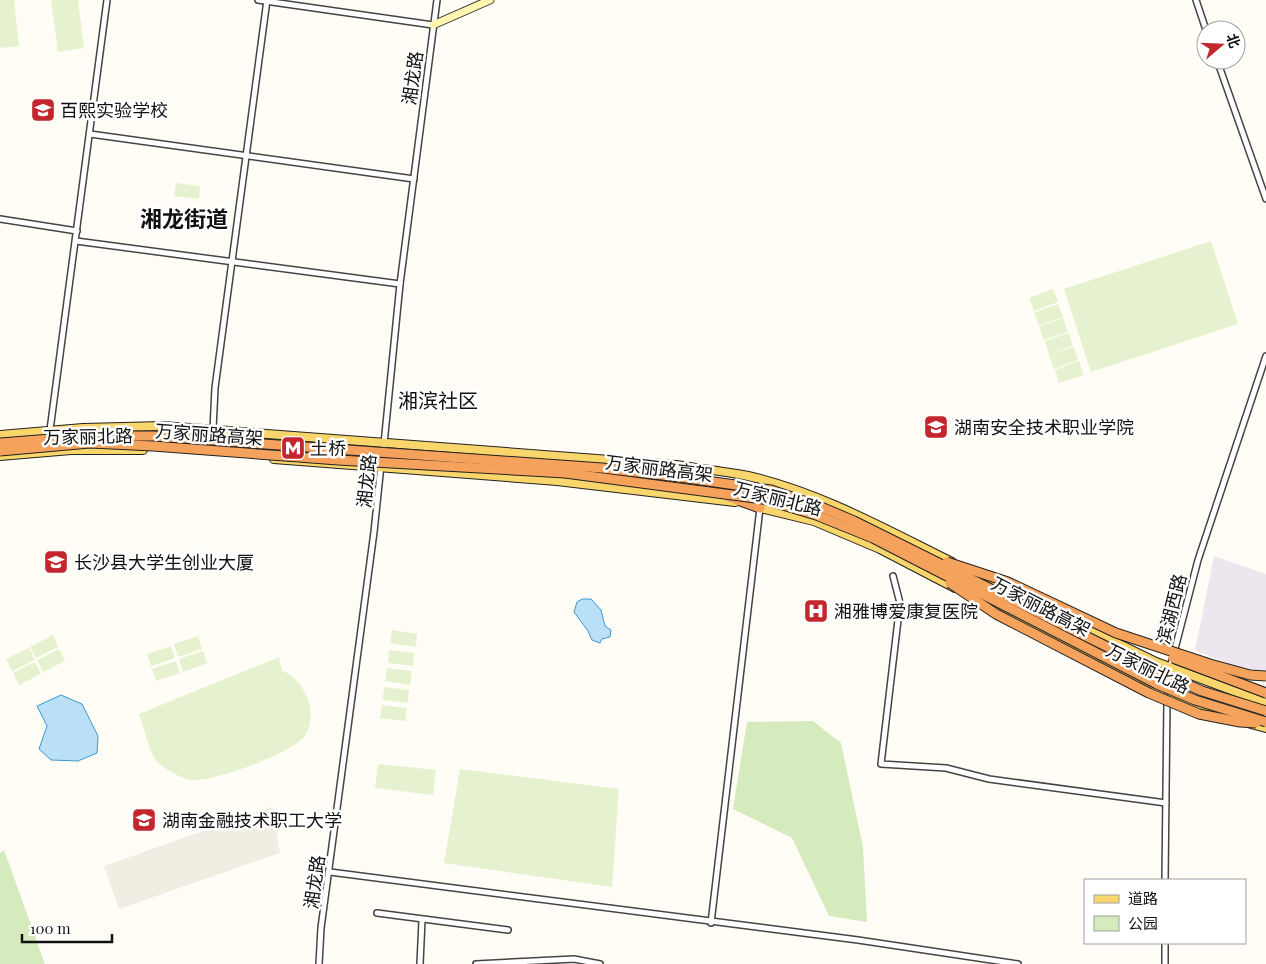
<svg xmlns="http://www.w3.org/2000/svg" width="1266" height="964" font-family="'Playfair Display','Noto Sans SC',serif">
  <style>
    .industrial { fill: #eee6ef }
    .green { fill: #d5ebbd }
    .pitch { fill: #e6f2cf }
    .plaza { fill: #f1ede2 }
    .water { fill: #b9e0f7; stroke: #3f96cf }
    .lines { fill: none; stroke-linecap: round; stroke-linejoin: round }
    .street-casing { stroke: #444; stroke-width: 8 }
    .secondary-casing { stroke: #333; stroke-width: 9 }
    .primary-casing { stroke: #222; stroke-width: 10 }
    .highway-casing { stroke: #222; stroke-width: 11 }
    .street { stroke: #fff; stroke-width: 5 }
    .secondary { stroke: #fff6b0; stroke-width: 7 }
    .primary { stroke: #f9d66b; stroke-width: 8 }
    .highway { stroke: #f5a25d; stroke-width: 9 }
    .highway-bridge-casing { stroke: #222; stroke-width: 11; stroke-linecap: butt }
    .highway-bridge { stroke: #f5a25d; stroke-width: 9 }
    .labels { text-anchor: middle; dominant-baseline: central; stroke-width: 5; stroke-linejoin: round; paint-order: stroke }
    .street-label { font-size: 18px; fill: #111; stroke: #fff }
    .poi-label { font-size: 18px; fill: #111; stroke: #fff; text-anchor: start }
    .quarter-label { font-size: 20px; fill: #111; stroke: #fff }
    .district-label { font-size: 22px; font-weight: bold; fill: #111; stroke: #fff }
  </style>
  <rect width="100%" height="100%" fill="#fffdf5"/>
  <!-- industrial -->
  <path class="industrial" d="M1214 556 1266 574V679L1195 650Z"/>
  <!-- green -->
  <g class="green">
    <path d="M813 721 841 743 863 847 867 922 829 916 792 838 733 809 747 722Z"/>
    <path d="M4 850 45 964H0V853Z"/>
  </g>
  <!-- pitch -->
  <g class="pitch">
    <path d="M0 0H14L19 46 0 48Z"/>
    <path d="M51 0H78L84 48 58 52Z"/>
    <path d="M176 183 200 186 199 199 174 196Z"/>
    <path d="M1211 241 1238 324 1091 372 1064 289Z"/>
    <path d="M1053 289 1058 302 1034 311 1029 298Z"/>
    <path d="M1058 304 1063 317 1039 326 1034 313Z"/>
    <path d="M1063 318 1068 332 1044 340 1039 327Z"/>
    <path d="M1069 333 1073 346 1049 355 1045 341Z"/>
    <path d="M1074 347 1078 360 1054 369 1049 355Z"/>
    <path d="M1079 361 1084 375 1059 383 1055 370Z"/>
    <path d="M392 630 417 634 416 647 390 643Z"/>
    <path d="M53 635 58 647 36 658 30 647Z"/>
    <path d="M198 636 202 649 178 657 174 644Z"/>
    <path d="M171 646 175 658 151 666 147 654Z"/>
    <path d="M29 648 35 660 12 671 6 659Z"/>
    <path d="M59 649 65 661 43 672 37 660Z"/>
    <path d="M389 650 414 653 413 666 388 663Z"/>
    <path d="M203 651 207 663 183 672 179 659Z"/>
    <path d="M279 657 282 670C305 681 318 710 306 734 297 752 211 783 192 780 181 779 167 770 158 763 151 757 143 725 139 714Z"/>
    <path d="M176 661 180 673 156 681 152 669Z"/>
    <path d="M35 662 41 674 19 685 13 673Z"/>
    <path d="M387 668 412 671 410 685 385 681Z"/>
    <path d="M384 687 409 690 408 703 383 700Z"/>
    <path d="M382 705 407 708 405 721 380 718Z"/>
    <path d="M378 764 436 770 433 795 375 788Z"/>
    <path d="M460 769 619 789 612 887 444 863Z"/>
  </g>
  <!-- plaza -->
  <path class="plaza" d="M272 807 280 853 119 909 104 866Z"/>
  <!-- water -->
  <g class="water">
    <path d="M582 599H591L601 610 605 626 611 630 610 637 602 639 600 643 592 640 588 631 574 612 577 602Z"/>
    <path d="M61 695 82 704 98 736 97 753 78 761 51 760 39 749 47 726 37 706Z"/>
  </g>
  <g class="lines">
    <defs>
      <g id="street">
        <path d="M258 0 433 25"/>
        <path d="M1196 0 1206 30"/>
        <path d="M1217 60 1266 199"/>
        <path d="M90 134 414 179"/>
        <path d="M0 219 77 231"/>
        <path d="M76 241 400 284"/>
        <path d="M213 429 215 388 267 0"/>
        <path d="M50 430 107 0"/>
        <path d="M383 454 400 284 437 0"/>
        <path d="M893 576 900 603 881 764 946 768 989 779 1166 803"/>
        <path d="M1168 690 1170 668 1198 560 1266 356"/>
        <path d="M330 872 858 940 1018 964"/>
        <path d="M1165 880 1167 701"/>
        <path d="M377 913 508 930"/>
        <path d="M711 923 760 508"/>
        <path d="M319 964 321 928 374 532 381 465"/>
        <path d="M420 964 422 920"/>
        <path d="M476 964 574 959 600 964"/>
        <path d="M1165 964V943"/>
      </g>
      <path id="secondary" d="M433 25 490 0"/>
      <g id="primary">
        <path d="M0 435 83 428 163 426 676 465C700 469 724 471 748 476 819 492 887 530 952 562"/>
        <path d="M0 456 71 450H143"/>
        <path d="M274 459 557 481 735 502"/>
        <path d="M756 507 814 521 880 549 955 588"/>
        <path d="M978 575 1156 662 1266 703"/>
        <path d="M986 603 1160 693"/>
        <path d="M1170 698 1223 715"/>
        <path d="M1251 724 1266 728"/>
      </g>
      <path id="highway" d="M729 497 760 508"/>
    </defs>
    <!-- street casing -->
    <use href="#street" class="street-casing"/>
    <!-- secondary casing -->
    <use href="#secondary" class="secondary-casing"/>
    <!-- primary casing -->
    <use href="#primary" class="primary-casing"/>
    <!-- highway casing -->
    <use href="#highway" class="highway-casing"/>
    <!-- street -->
    <use href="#street" class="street"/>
    <!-- secondary -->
    <use href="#secondary" class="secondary"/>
    <!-- primary -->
    <use href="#primary" class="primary"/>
    <!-- highway -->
    <use href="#highway" class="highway"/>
    <defs>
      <g id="highway-bridge">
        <path d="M0 443 89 436H154L602 468 679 477 771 490 821 507 854 521 1160 673 1202 691 1266 711"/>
        <path d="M0 451 90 443 153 446 338 460 565 473 763 499 816 515 873 538 1157 684 1195 700 1266 722"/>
        <path d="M947 562 1008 582 1116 633 1210 664 1250 675 1266 676"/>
        <path d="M950 583 996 614 1149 693 1199 714 1240 722 1256 723"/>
        <path d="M1173 658 1266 693"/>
      </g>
    </defs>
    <!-- highway-bridge casing -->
    <use href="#highway-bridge" class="highway-bridge-casing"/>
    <!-- highway-bridge -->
    <use href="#highway-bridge" class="highway-bridge"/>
  </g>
  <!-- icons -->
  <defs>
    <symbol id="school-square" viewBox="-11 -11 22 22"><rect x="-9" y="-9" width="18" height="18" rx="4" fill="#c4262e" stroke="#fff"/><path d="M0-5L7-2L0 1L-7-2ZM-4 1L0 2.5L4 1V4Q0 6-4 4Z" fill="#fff"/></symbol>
    <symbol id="university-square" viewBox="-11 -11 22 22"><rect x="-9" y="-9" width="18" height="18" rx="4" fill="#c4262e" stroke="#fff"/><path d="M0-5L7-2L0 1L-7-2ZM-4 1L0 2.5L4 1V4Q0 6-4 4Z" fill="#fff"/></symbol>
    <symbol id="metro-square" viewBox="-11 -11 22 22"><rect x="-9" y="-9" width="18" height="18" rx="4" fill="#c4262e" stroke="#fff"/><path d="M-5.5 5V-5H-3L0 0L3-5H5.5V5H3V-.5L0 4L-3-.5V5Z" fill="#fff"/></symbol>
    <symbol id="hospital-square" viewBox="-11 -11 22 22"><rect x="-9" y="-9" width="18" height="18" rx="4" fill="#c4262e" stroke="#fff"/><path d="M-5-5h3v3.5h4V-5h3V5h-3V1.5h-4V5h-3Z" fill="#fff"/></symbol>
  </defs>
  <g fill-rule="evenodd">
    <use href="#school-square" x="29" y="96" width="28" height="28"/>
    <use href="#university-square" x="922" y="413" width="28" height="28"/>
    <use href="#metro-square" x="279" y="434" width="28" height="28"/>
    <use href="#school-square" x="42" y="548" width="28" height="28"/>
    <use href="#hospital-square" x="802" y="597" width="28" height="28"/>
    <use href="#school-square" x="130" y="806" width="28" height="28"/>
  </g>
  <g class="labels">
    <!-- street labels -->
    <g class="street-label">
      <text transform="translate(412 78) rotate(-82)">湘龙路</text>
      <text transform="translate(209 434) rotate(4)">万家丽路高架</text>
      <text transform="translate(88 436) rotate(-1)">万家丽北路</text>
      <text transform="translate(659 468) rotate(7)">万家丽路高架</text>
      <text transform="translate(366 481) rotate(-84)">湘龙路</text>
      <text transform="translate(778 498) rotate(14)">万家丽北路</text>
      <text transform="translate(1041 606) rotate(27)">万家丽路高架</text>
      <text transform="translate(1171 609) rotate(-76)">滨湖西路</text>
      <text transform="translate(1148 668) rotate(26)">万家丽北路</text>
      <text transform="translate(314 882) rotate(-82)">湘龙路</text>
    </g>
    <!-- poi labels -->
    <g class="poi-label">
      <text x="60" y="110">百熙实验学校</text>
      <text x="954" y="427">湖南安全技术职业学院</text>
      <text x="310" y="448">土桥</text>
      <text x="74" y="562">长沙县大学生创业大厦</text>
      <text x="834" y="611">湘雅博爱康复医院</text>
      <text x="162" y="820">湖南金融技术职工大学</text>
    </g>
    <!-- quarter labels -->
    <g class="quarter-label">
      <text x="438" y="399">湘滨社区</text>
    </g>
    <!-- district labels -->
    <g class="district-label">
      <text x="184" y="218">湘龙街道</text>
    </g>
  </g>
  <!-- legend -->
  <rect x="1084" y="879" width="162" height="65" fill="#ffffff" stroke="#a0a0a0"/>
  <rect x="1094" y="895" width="25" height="8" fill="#f9d66b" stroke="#a0a0a0"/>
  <text x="1128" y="904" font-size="15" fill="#111111">道路</text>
  <rect x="1094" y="916" width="25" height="15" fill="#d5ebbd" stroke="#a0a0a0"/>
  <text x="1128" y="929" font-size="15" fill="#111111">公园</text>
  <!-- north arrow -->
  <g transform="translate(1221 45) rotate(71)"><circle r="24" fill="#ffffff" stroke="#a0a0a0"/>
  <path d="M0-4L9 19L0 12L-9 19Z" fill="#c4262e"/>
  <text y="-8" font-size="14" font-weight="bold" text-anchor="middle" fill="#111111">北</text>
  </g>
  <!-- scale -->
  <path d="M22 934v8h90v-8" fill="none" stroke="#111111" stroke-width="2.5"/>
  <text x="30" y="934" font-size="15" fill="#111111" stroke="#ffffff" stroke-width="4" paint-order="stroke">100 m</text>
</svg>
